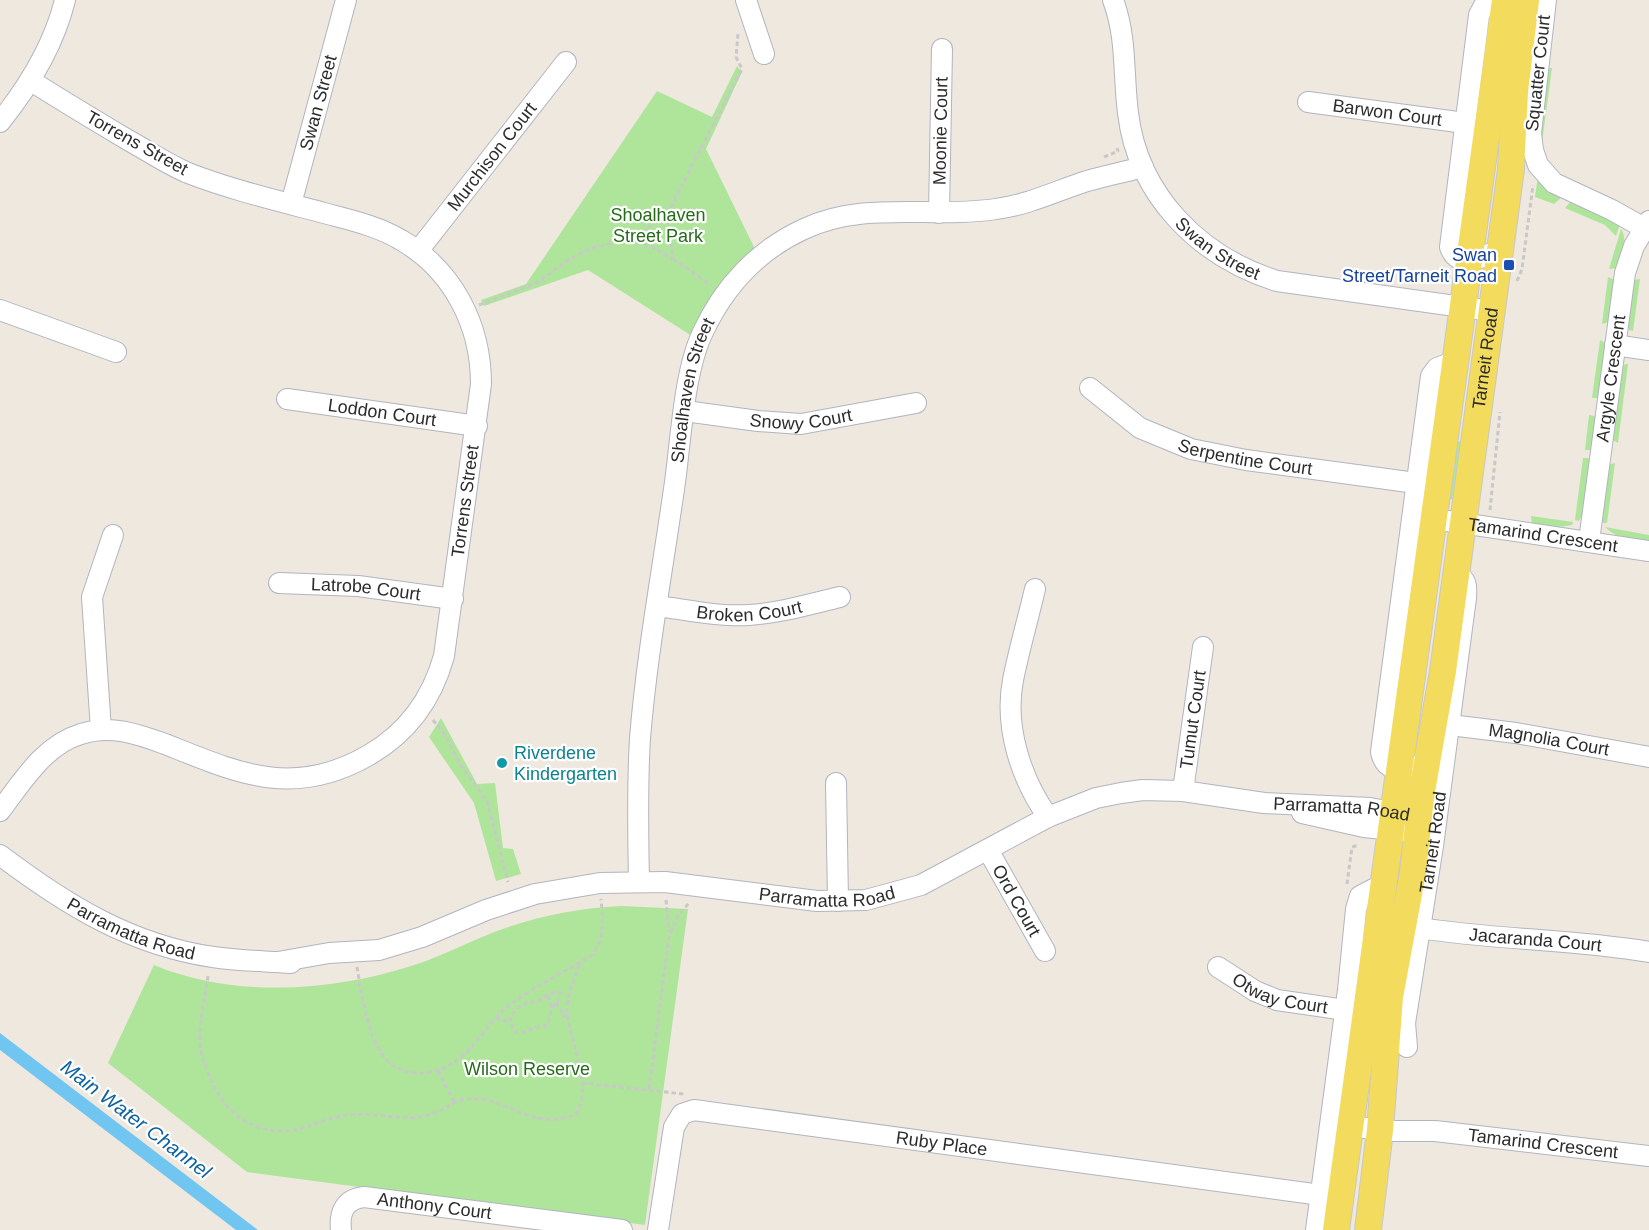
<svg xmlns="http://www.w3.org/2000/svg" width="1649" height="1230" font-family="Helvetica,sans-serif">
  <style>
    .green { fill: #afe59b }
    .water { fill: #71c6f1 }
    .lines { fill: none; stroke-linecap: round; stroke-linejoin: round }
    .minor-casing { stroke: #b2b4c0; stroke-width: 22 }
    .major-casing { stroke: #c8c8c8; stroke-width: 28 }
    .path { stroke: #c8c8c8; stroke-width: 3; stroke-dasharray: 4.5 3; stroke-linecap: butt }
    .minor { stroke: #fff; stroke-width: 20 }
    .major { stroke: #f3db5e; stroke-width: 26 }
    .transit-dot { fill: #1a4fb4; stroke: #fff; stroke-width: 2 }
    .culture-dot { fill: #0f9aa8; stroke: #fff; stroke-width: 2 }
    .labels { text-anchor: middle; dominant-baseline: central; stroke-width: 4.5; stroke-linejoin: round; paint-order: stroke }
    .street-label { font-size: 18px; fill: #2c2c2c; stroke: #fff }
    .park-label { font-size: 18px; fill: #256c19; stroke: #fff }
    .transit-label { font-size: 18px; fill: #164399; stroke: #fff; text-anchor: end }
    .culture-label { font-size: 18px; fill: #0d838f; stroke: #fff; text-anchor: start }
    .water-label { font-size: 20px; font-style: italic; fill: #0b63a1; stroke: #fff }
  </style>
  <rect width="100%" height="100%" fill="#eee8df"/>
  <!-- green -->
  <g class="green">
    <path d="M737 66 742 72 706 149 755 249C725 272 710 304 692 336L588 270 484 306 481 300 526 284 657 91 712 117Z"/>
    <path d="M1547 68H1552L1541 150 1537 144Z"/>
    <path d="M1538 176 1563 196 1554 204 1535 197Z"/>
    <path d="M1572 200 1620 224 1616 236 1605 225 1565 208Z"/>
    <path d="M1621 229C1629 240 1620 256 1617 268L1609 269Z"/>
    <path d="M1608 277 1615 280 1610 322 1602 324Z"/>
    <path d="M1640 279 1633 331 1629 330 1627 321 1633 280Z"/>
    <path d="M1600 340 1607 344 1599 398H1592Z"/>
    <path d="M1625 364H1628L1618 443 1611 439 1621 369Z"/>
    <path d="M1589 415 1595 416 1597 419 1592 450H1585Z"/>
    <path d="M1452 441 1464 442 1457 500 1448 499Z"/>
    <path d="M1583 458H1588L1591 462 1584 511 1579 521 1575 520Z"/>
    <path d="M1615 463 1607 523H1603L1602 519 1607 465Z"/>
    <path d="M1531 516 1573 522 1572 525 1559 527 1532 524Z"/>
    <path d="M1605 527 1649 535V541C1633 539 1616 539 1605 527Z"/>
    <path d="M441 718 477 784 495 783 503 848 513 849 521 874 496 881 474 803 429 737Z"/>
    <path d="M621 906 688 909 645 1225 247 1172 108 1063 154 965C237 1000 342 991 426 961 450 952 473 940 497 931 537 916 579 908 621 906Z"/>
  </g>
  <!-- water -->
  <path class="water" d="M0 1033 258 1230H236L0 1050Z"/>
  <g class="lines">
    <defs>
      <g id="minor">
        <path d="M746 0 764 54"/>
        <path id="s1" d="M1113 0C1127 37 1123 74 1128 113 1138 196 1200 257 1277 281L1491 311"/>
        <path d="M1487 0 1479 15 1450 247C1458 271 1485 257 1499 249"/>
        <path d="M1546 0 1531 133 1533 150 1538 165 1554 183 1612 210 1644 228"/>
        <path id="s2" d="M1308 102 1465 123"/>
        <path d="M0 122C29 86 54 45 65 0"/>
        <path id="s3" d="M291 204 346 0"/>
        <path id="s4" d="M939 213 942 49"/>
        <path id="s5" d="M418 251 566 62"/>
        <path d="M0 310 116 352"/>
        <path d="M1615 345 1649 350"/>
        <path id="s6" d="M1090 388 1140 428 1191 449 1246 460 1416 483"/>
        <path id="s7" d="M287 399 477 426"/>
        <path id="s8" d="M685 411 758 421 801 424 916 403"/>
        <path id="s9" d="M1434 519 1649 551"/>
        <path id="s10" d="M1589 541 1625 273 1634 246 1649 221"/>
        <path id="s11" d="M279 583 358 586 453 599"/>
        <path d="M1035 589C1028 619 1019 650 1013 680 1004 727 1021 779 1048 817"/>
        <path id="s12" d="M657 606C688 610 719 617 749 615 780 613 810 604 840 597"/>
        <path id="s13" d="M1450 725 1516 733 1649 757"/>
        <path d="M101 730 92 597 113 535"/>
        <path d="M1412 766C1397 771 1385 770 1381 752L1431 376 1437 368 1456 361"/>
        <path d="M836 783 838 901"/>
        <path id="s14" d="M1183 791 1203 647"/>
        <path id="s15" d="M0 811C22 782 44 745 81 734 109 724 138 734 165 744 238 773 293 799 369 755 407 733 432 699 444 656L481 384C481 325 453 270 401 240 378 226 350 220 324 213 279 201 232 190 188 173 167 164 148 151 128 140 96 121 63 101 31 81"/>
        <path d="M1302 813 1364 827 1403 831"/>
        <path id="s16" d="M988 850 1045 951"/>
        <path id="s17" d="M0 855C65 904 130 945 213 957 239 961 265 961 291 963"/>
        <path id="s18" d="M639 881C638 834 637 786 640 738 647 653 663 567 675 482 681 439 684 371 703 332 724 287 758 250 804 229 866 200 931 219 996 209 1028 205 1056 191 1087 181 1105 176 1124 172 1143 167"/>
        <path id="s19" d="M1420 928C1496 940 1573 939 1649 952"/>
        <path id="s20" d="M278 962 329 953 379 950 422 937 486 910 535 894 600 883 665 882 817 901 866 900 921 885 1048 817 1096 798 1121 793 1143 790 1183 791 1264 803 1370 808 1419 817"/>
        <path id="s21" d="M1218 967 1255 991 1277 1000 1345 1010"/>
        <path d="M1405 1023 1407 1047"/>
        <path id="s22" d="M1386 1036 1405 1023 1433 846 1466 598C1467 586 1467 579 1455 573"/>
        <path id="s23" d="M1350 1126 1389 1131H1435L1649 1156"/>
        <path id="s24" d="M341 1230C339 1212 345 1199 364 1197L622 1230"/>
        <path id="s25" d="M658 1230 674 1127 682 1114 694 1110 1321 1195"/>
        <path d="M1316 1230 1348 990 1356 909 1360 896 1385 883"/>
      </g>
      <g id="major">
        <path d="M1336 1230 1505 0"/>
        <path id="s26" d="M1368 1230 1380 1130 1390 997 1413 872 1421 797 1443 671 1511 169 1515 92 1526 0"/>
      </g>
    </defs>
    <!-- minor casing -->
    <use href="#minor" class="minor-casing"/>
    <!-- major casing -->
    <use href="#major" class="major-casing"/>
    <!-- path -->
    <g class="path">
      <path d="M1104 157 1118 151 1117 148"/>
      <path d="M667 214 742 69 736 57 738 34"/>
      <path d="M673 259 711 285"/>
      <path d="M1517 281 1522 269 1533 185"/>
      <path d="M479 305 538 282 567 261 587 250 635 237 667 214 673 259 652 247 627 240"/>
      <path d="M1490 510 1500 412"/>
      <path d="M433 720 444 733 461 766 487 801 508 882"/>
      <path d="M1347 884 1352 847 1359 845"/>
      <path d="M666 900 669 932"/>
      <path d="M357 967C361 992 367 1030 380 1051 396 1078 432 1079 456 1061 476 1047 487 1023 506 1008 532 987 564 973 592 955 605 938 603 921 601 899"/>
      <path d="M208 976C205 998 199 1021 200 1043 200 1053 204 1061 207 1070 219 1104 243 1131 282 1131 305 1131 326 1117 348 1115 374 1112 400 1121 425 1116 441 1113 451 1101 467 1099 507 1095 531 1133 576 1114 595 1086 567 1037 567 1008 568 992 575 977 581 962"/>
      <path d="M548 996 552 1008 548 1022 545 1026 538 1027 525 1032H515L510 1021 512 1014 523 1004 537 1001 551 993 560 992C561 996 556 1005 552 1008"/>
      <path d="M556 1003 563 1013V1016H568"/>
      <path d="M497 1016 500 1020 510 1021"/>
      <path d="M438 1071 454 1101"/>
      <path d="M582 1083 684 1094"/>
      <path d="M649 1089 669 937 678 916 689 903"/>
    </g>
    <!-- minor -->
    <use href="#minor" class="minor"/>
    <!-- major -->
    <use href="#major" class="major"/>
  </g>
  <!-- markers -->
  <rect class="transit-dot" x="1503" y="259" width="12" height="12" rx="3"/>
  <circle class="culture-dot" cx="502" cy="763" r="6"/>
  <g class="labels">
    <!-- street labels -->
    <g class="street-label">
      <text transform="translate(1538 73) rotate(-84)">Squatter Court</text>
      <text stroke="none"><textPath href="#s3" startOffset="105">Swan Street</textPath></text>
      <text stroke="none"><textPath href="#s2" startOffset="80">Barwon Court</textPath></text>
      <text stroke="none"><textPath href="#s4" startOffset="82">Moonie Court</textPath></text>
      <text transform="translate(137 143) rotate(29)">Torrens Street</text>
      <text stroke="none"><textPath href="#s5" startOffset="120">Murchison Court</textPath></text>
      <text stroke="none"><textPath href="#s1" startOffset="284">Swan Street</textPath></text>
      <text stroke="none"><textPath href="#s26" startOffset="880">Tarneit Road</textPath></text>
      <text stroke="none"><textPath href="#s10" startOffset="164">Argyle Crescent</textPath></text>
      <text stroke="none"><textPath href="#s18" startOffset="495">Shoalhaven Street</textPath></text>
      <text stroke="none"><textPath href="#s7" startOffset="96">Loddon Court</textPath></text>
      <text stroke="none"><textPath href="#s8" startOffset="117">Snowy Court</textPath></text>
      <text stroke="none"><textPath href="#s6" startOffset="174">Serpentine Court</textPath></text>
      <text stroke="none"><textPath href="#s15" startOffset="698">Torrens Street</textPath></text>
      <text stroke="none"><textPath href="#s9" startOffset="110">Tamarind Crescent</textPath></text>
      <text stroke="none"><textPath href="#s11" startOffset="87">Latrobe Court</textPath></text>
      <text stroke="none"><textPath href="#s12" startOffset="93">Broken Court</textPath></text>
      <text stroke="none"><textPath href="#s14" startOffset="72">Tumut Court</textPath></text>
      <text stroke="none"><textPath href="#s13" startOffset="100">Magnolia Court</textPath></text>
      <text stroke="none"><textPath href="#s20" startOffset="1101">Parramatta Road</textPath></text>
      <text stroke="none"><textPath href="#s22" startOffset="206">Tarneit Road</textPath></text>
      <text stroke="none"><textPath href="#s20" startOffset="562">Parramatta Road</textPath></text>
      <text stroke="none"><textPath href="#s16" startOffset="58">Ord Court</textPath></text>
      <text stroke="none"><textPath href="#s17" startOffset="152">Parramatta Road</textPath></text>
      <text stroke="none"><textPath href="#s19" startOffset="116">Jacaranda Court</textPath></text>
      <text stroke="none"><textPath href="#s21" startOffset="69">Otway Court</textPath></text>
      <text stroke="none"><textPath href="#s25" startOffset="382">Ruby Place</textPath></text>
      <text stroke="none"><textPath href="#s23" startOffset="194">Tamarind Crescent</textPath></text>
      <text stroke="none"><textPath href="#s24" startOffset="117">Anthony Court</textPath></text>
    </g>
    <!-- park labels -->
    <g class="park-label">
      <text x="658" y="215">Shoalhaven<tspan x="658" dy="21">Street Park</tspan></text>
      <text x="527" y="1069">Wilson Reserve</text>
    </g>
    <!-- transit labels -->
    <g class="transit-label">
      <text x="1497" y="255">Swan<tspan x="1497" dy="21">Street/Tarneit Road</tspan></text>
    </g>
    <!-- culture labels -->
    <g class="culture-label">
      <text x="514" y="753">Riverdene<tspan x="514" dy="21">Kindergarten</tspan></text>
    </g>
    <!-- water labels -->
    <g class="water-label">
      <text transform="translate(136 1119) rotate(37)">Main Water Channel</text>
    </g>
  </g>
</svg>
